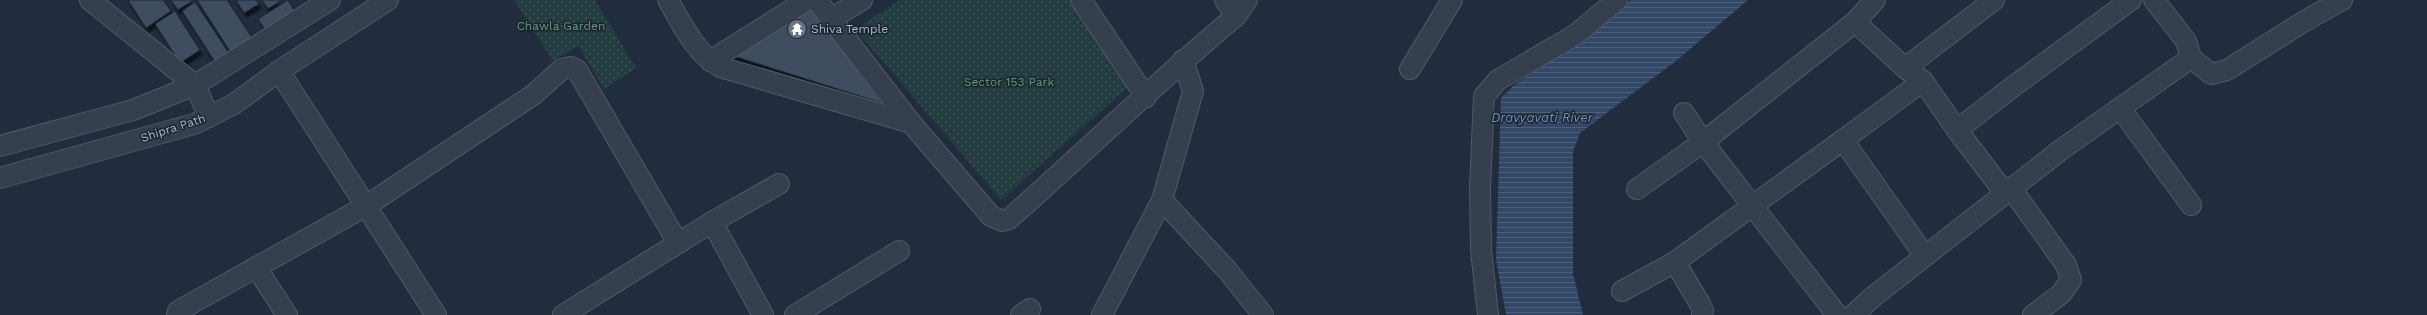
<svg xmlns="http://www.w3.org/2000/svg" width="2427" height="315" font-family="'Work Sans',sans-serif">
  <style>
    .grass { fill: url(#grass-dots) }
    .water { fill: url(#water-rules) }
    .building { fill: #3f4d60; stroke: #1c2634; filter: url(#shadow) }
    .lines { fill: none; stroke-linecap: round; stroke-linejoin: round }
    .minor-casing { stroke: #505a68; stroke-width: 22 }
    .minor { stroke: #353f4e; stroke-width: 20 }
    .labels { text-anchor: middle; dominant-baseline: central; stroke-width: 3; stroke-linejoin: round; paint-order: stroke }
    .park-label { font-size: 12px; fill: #659c71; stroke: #1a2432 }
    .poi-label { font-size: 12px; fill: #b0bac9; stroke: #1a2432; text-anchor: start }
    .street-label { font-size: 12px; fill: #b0bac9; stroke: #1a2432 }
    .water-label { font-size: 13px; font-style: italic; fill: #7590b3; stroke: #1a2432 }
  </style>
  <defs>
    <pattern id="grass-dots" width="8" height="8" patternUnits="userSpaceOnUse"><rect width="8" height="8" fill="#233c3f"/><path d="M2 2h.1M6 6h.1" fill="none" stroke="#405659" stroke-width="1.8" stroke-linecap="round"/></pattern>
    <pattern id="water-rules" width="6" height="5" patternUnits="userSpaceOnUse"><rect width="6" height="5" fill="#334866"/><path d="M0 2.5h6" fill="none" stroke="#4e607b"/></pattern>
    <filter id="shadow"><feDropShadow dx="2.5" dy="4.5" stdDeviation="1" flood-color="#0009"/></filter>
  </defs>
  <rect width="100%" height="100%" fill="#212d3e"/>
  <!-- grass -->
  <g class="grass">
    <path d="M514 0H595L636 68 604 89 578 46 553 61Z"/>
    <path d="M900 0H1070L1129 86 1001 200 855 29Z"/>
  </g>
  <!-- water -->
  <path class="water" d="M1631 0H1748L1676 61 1580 133 1573 152V274L1583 315H1506L1496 259 1501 98 1513 86 1605 22Z"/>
  <!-- building -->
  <g class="building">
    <path d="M128 0H163L171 11 146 28Z"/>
    <path d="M171 0H191L192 1 178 10Z"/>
    <path d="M197 0H227L253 39 231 53Z"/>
    <path d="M236 0H256L259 4 244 13Z"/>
    <path d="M262 0H282L268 9Z"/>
    <path d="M288 0 297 15 268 34 258 19Z"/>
    <path d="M195 2 229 53 215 62 182 11Z"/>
    <path d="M807 4 882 103 727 54Z"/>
    <path d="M175 11 200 50 180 63 155 24Z"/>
  </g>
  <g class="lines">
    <defs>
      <g id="minor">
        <path d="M90 0 195 85 209 117"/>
        <path d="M668 0C682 24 695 53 720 67L911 123"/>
        <path d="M817 0 831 19 862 0"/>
        <path d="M1081 0 1146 97"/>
        <path d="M1225 0 1236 16 1247 0"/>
        <path d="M1875 0 1855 22 1905 68"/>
        <path d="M2154 0 2186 41 2191 58"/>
        <path d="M831 19 911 123 991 216 1002 221 1009 219 1025 205C1095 142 1164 76 1236 16"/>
        <path d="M710 61 807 0"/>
        <path d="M1410 69 1452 0"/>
        <path d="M2120 108 2191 205"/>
        <path d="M1684 113 1703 142 1837 315"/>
        <path d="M1957 130 1923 81 1905 68 1994 0"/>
        <path d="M1843 140 1923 81"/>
        <path d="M0 146 133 110 195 85 330 0"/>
        <path d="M0 178 194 124 234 104 279 71 388 0"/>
        <path d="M2011 188 2066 265 2071 280 2061 294 2033 315"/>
        <path d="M1637 189 1703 142 1855 22"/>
        <path d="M2005 193 1957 130 2015 85 2131 0"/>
        <path d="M1162 200 1227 270 1263 315"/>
        <path d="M256 267 287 315"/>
        <path d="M1622 291 1675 262"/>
        <path d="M177 315 178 311 366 206 279 71"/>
        <path d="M436 315 366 206 533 95 562 69 571 67 577 70 678 243"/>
        <path d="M563 315 712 222"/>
        <path d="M763 315 712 222 779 184"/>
        <path d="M795 315 899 251"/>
        <path d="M1021 315 1030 309"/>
        <path d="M1102 315 1162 200 1193 91 1183 60"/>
        <path d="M1488 315 1481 250 1480 188 1484 96 1498 80 1575 35 1617 0"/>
        <path d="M1702 315 1703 311 1700 304 1675 262 1843 140 1925 256"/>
        <path d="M1853 315 1874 296 2062 149 2191 58 2211 74 2227 70 2303 22 2342 0"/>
      </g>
    </defs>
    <!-- minor casing -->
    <use href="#minor" class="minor-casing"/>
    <!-- minor -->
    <use href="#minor" class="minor"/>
  </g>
  <!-- icons -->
  <defs>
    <symbol id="temple-disc" viewBox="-11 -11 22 22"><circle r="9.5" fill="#6b7280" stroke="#1a2432"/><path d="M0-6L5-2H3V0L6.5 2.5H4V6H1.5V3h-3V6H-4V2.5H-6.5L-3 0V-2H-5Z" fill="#fff"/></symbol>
  </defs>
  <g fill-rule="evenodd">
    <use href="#temple-disc" x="786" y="18" width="22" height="22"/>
  </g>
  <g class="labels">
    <!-- park labels -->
    <g class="park-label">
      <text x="561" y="26">Chawla Garden</text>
      <text x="1009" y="82">Sector 153 Park</text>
    </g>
    <!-- poi labels -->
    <g class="poi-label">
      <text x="811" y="29">Shiva Temple</text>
    </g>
    <!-- street labels -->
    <g class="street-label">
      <text transform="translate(173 128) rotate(-18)">Shipra Path</text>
    </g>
    <!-- water labels -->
    <g class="water-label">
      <text x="1542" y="117">Dravyavati River</text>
    </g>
  </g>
</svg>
